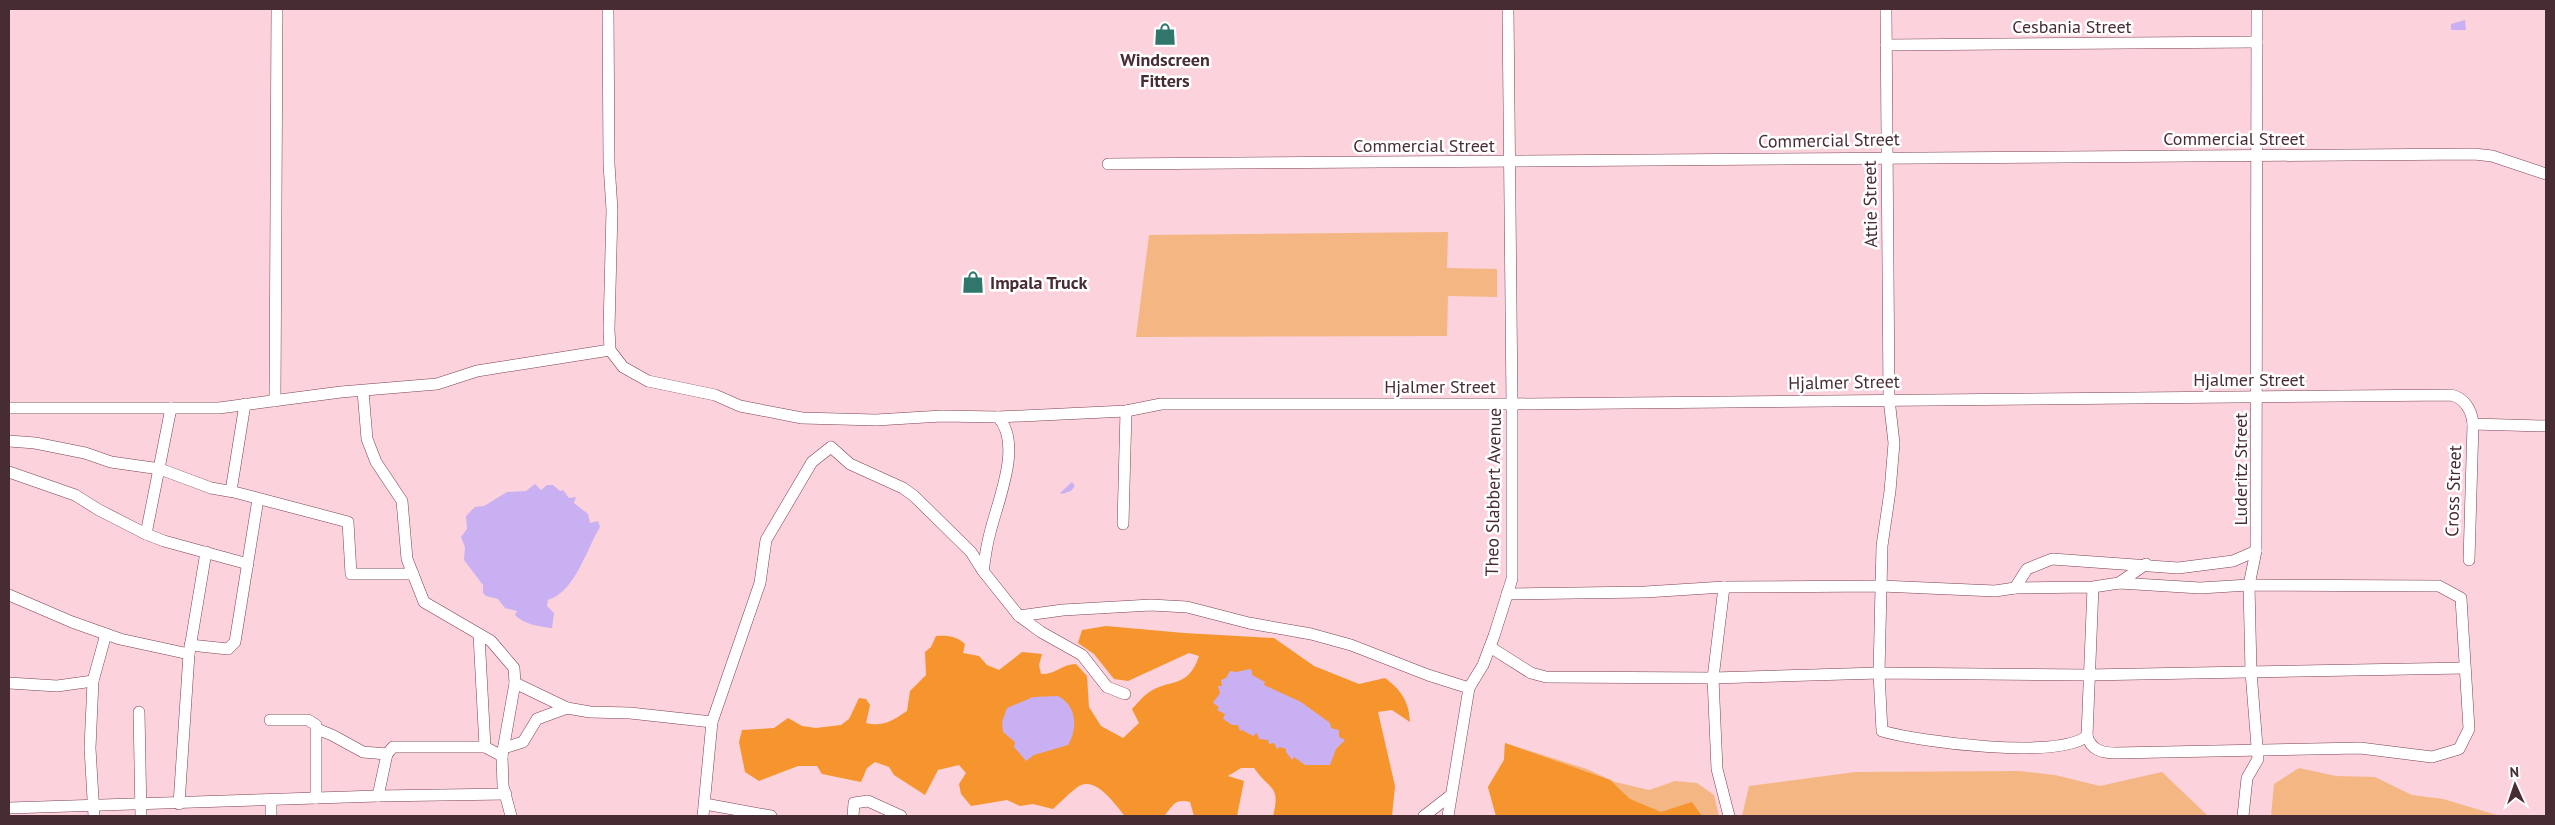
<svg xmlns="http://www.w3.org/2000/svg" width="2555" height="825" font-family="'PT Sans',sans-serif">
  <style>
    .green { fill: #f4b783 }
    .forest { fill: #f6942d }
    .water { fill: #c9b0f2 }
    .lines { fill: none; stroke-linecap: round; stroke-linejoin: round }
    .street-casing { stroke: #7b4253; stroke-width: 12 }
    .street { stroke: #fff; stroke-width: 11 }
    .labels { text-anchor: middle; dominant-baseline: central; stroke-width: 5; stroke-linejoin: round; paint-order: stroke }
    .street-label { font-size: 18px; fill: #472c34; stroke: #fff }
    .poi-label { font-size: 18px; font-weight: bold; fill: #472c34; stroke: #fff }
  </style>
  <rect width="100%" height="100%" fill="#fcd2dc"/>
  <!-- green -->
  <g class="green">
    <path d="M1448 232 1447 268 1497 269V297L1448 296 1447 336 1136 337 1149 235Z"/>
    <path d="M1505 743 1587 769 1615 782 1649 790 1675 781 1697 783 1714 795 1719 816H1496L1488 787 1504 760Z"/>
    <path d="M2299 768 2336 776 2375 777 2412 795 2443 799 2500 816H2271L2274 784Z"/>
    <path d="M2019 771 2055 775 2100 786 2162 772 2208 816H1742L1749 786 1855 772Z"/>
  </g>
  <!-- forest -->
  <g class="forest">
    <path d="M1106 626 1184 633 1274 638 1314 666 1359 684 1385 678C1401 690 1409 701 1410 722L1392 710 1378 712 1395 786 1392 816H1273C1281 785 1270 791 1254 768H1241L1228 776 1244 781 1237 816H1194L1190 802C1174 798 1173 806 1164 816H1125C1115 805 1097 776 1079 786 1070 792 1061 802 1053 809L1033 804 1020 806 1007 800 971 806 961 794 959 784 966 773 959 765 938 770 925 795 894 775 889 767 875 762 867 768 861 782 822 774 817 766H798L759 781 745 772 739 742 742 730 774 728 788 718 802 726 816 728 841 725 849 719 859 698 866 699 870 705 866 723C883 727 892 721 907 711L910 691 926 675 925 652 931 647 936 636C948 635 956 636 965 644L963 653 979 656 987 665 999 670 1022 652 1042 654 1039 665 1041 674C1055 675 1062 664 1076 664L1087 676 1089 707 1101 726 1123 738 1139 723 1132 709C1137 704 1142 697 1148 693 1168 678 1188 690 1199 656L1189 653 1128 681 1114 679 1094 654 1078 643 1082 630Z"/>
    <path d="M1505 743 1610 780 1630 799 1661 812 1692 802 1702 816H1496L1488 787 1504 760Z"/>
  </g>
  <!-- water -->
  <g class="water">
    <path d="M2465 20 2466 30H2451V24Z"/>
    <path d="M1072 482 1075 486 1071 491 1062 494 1060 493Z"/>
    <path d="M535 484 541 490 547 485H553L560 491 563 490 569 498 576 497 574 503 588 514 590 523 598 521 600 527C587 548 575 592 548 600L547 606 554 613 552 628C540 627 523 624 515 615L517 611 505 608 498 599 486 596 483 593V585L464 560 465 547 461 537 467 529 466 516 475 507 484 506 507 492 526 491Z"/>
    <path d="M1250 669 1252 671V675L1265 682 1264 685 1301 702 1330 723 1331 728 1339 730V737L1345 740 1336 749 1330 765H1305L1294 757 1292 760 1286 752V749L1280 747 1277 749 1274 743 1269 744 1268 740 1259 739 1257 733 1253 736 1242 730 1240 731 1238 725H1232L1223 719 1225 714 1217 710 1219 707 1213 703 1220 693 1218 686H1222L1221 680 1226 678 1230 671 1236 672Z"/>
    <path d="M1058 696C1077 706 1078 728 1068 745L1034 755 1026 761 1014 747 1015 742 1003 732 1002 722 1007 708 1033 697Z"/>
  </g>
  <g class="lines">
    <defs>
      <g id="street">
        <path d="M608 9 609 164 612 210 609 329 610 350 623 367 648 381 715 395 740 406 802 418 876 420 942 416 998 417C1024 445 996 504 989 537 986 548 985 560 983 571L1019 616 1041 632 1082 655 1107 687 1125 694"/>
        <path d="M1886 9 1889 399 1894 443 1890 491 1882 546 1879 673 1882 731C1919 742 2058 760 2087 736"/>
        <path d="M1886 45 2257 42"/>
        <path d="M1108 164 2474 154 2492 156 2546 174"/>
        <path d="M363 391 367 439 376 462 402 501 407 559 424 602 491 641 514 668 515 683 502 756 503 786 511 816"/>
        <path d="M275 401 277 9"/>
        <path d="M9 408H219L341 392 437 384 477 371 610 350"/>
        <path d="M998 417 1126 411 1161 404H1512L2451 395C2465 398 2472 411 2473 424L2546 426"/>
        <path d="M9 441 35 443 85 453 111 462 160 469 211 488 234 492 348 522 351 574H413"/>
        <path d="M9 472 75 495 99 510 146 534 171 408"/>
        <path d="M231 491 245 404"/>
        <path d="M1123 524 1126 411"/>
        <path d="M146 534 164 541 248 564"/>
        <path d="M2469 560 2473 424"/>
        <path d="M2119 583 2146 564"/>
        <path d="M1724 587 1713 678 1717 769 1729 816"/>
        <path d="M2015 588 2027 569 2052 559 2178 568 2233 561 2256 551"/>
        <path d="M1507 594 1645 592 1724 587 1881 586 1995 591 2015 588 2093 587 2119 583 2200 588 2249 585 2439 586 2461 598 2469 729 2459 749 2432 757 2360 748 2116 753C2102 753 2091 750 2087 736L2093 587"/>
        <path d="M9 595 72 622 120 639 189 654"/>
        <path d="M1019 616 1063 610 1151 605 1187 607 1249 623 1311 634 1351 645 1428 675 1469 688"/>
        <path d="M479 635 485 747"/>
        <path d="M190 645 228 649 235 642 258 499"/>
        <path d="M1490 647 1531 673 1546 677 1713 678 1879 673 2087 675 2465 668"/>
        <path d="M9 683 57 686 93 681"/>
        <path d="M515 683 567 708"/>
        <path d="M139 712 141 816"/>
        <path d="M270 720H308L316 725V798"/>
        <path d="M317 729 332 735 363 752 387 754"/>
        <path d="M504 748 523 742 537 719 567 708 590 712 630 713 712 722"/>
        <path d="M378 796 387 754 393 747H485L502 756"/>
        <path d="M179 804 189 654 206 552"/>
        <path d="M705 804 771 816"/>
        <path d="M9 808 378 796 506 794"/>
        <path d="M94 816 90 748 93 681 106 634"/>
        <path d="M271 816V800"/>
        <path d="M703 816 712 722 760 583 766 540 812 462 831 447 850 464 903 488 914 496 971 552 983 571"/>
        <path d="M853 816 854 803 868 801 901 816"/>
        <path d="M1424 816 1451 795"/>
        <path d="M1448 816 1469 688 1483 665 1494 636 1512 579V404L1508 9"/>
        <path d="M2243 816 2247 778 2258 759 2251 672 2249 585 2256 551 2257 9"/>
      </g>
    </defs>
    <!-- street casing -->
    <use href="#street" class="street-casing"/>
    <!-- street -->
    <use href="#street" class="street"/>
  </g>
  <!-- icons -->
  <defs>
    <symbol id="shop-bare" viewBox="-9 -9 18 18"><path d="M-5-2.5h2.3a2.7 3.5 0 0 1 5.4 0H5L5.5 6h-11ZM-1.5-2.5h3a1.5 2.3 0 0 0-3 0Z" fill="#31766b" stroke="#fff" stroke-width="2.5" paint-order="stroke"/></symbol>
  </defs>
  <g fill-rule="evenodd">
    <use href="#shop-bare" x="1149" y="18" width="32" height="32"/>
    <use href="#shop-bare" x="957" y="266" width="32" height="32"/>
  </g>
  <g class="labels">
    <!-- street labels -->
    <g class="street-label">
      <text x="2072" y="26">Cesbania Street</text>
      <text x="2234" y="138">Commercial Street</text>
      <text transform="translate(1829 140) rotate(-1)">Commercial Street</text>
      <text x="1424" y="145">Commercial Street</text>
      <text transform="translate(1870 204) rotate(-91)">Attie Street</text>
      <text x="2249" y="379">Hjalmer Street</text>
      <text transform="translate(1844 382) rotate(-1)">Hjalmer Street</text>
      <text x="1440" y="386">Hjalmer Street</text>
      <text transform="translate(2240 469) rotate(-90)">Luderitz Street</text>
      <text transform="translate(2453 491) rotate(-88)">Cross Street</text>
      <text transform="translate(1493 492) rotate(-89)">Theo Slabbert Avenue</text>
    </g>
    <!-- poi labels -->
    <g class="poi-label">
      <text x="1165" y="59">Windscreen<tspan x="1165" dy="21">Fitters</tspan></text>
      <text x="990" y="282" text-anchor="start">Impala Truck</text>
    </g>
  </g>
  <!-- border -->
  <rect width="2555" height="825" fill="none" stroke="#472c34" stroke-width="20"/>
  <!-- north arrow -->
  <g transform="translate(2515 785) rotate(357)" stroke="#ffffff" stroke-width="4" paint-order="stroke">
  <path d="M0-4L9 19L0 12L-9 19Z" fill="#472c34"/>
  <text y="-8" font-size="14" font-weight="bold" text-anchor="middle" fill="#472c34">N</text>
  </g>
</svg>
